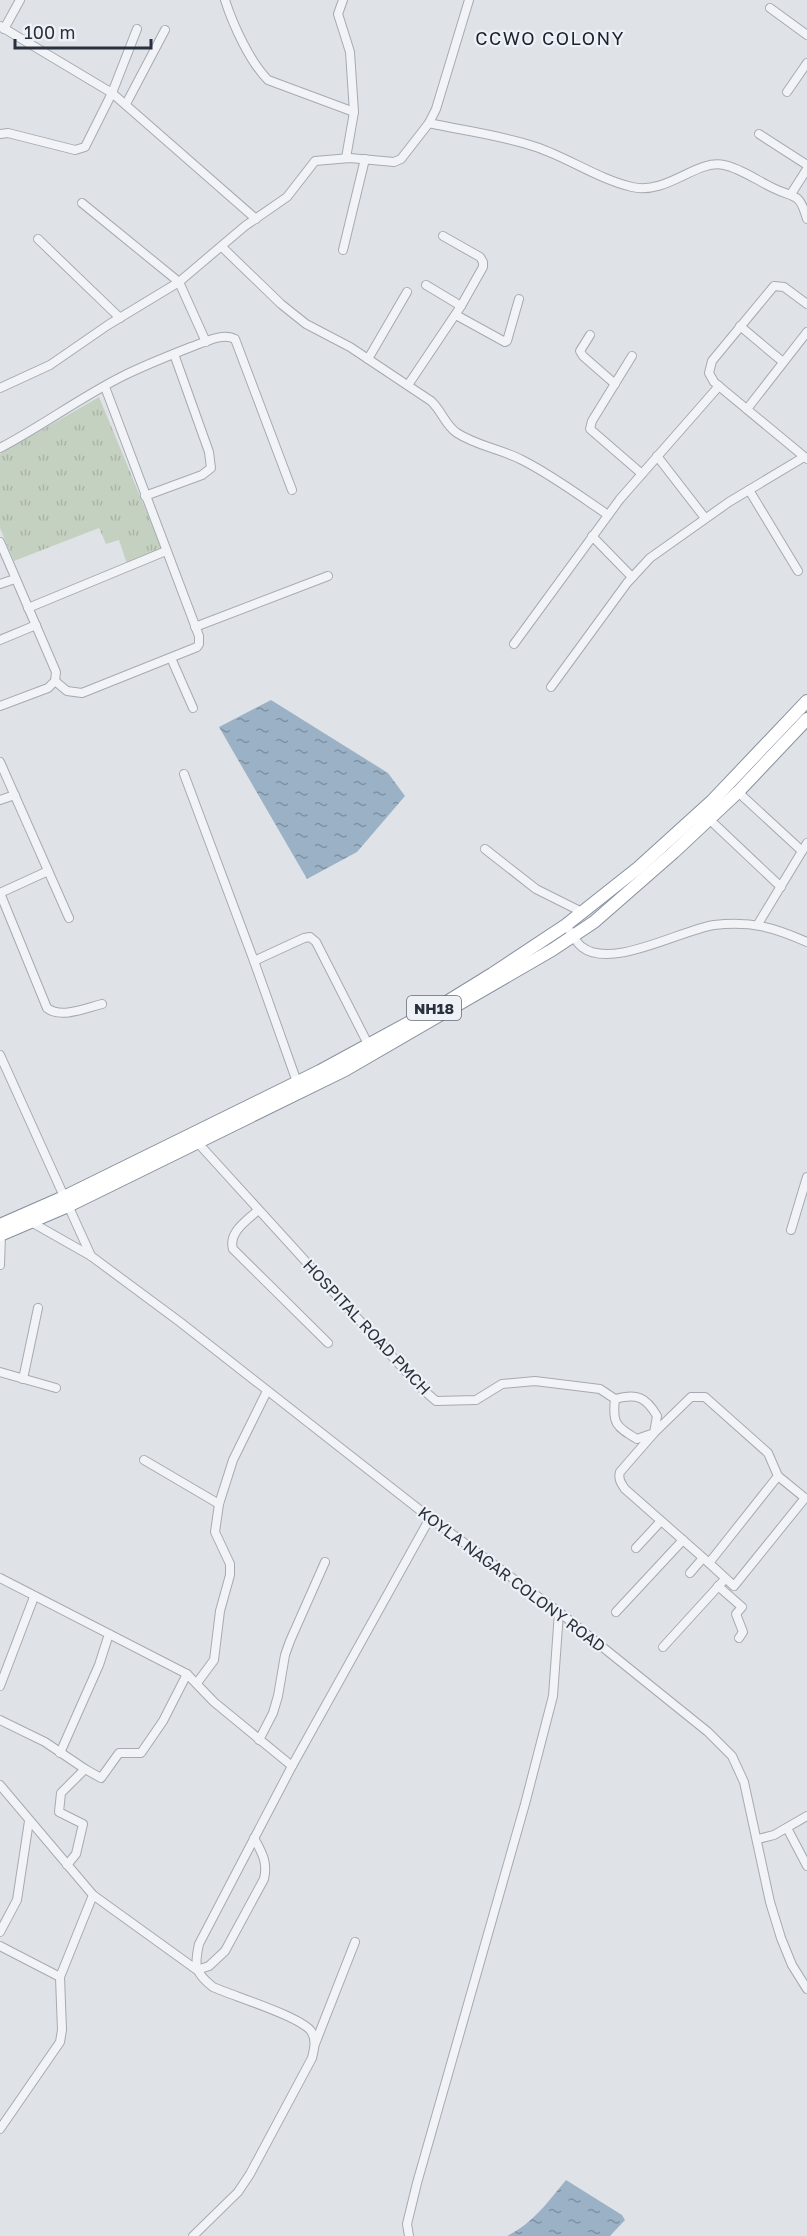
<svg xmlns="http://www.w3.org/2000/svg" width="807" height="2236" font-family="'Golos Text',sans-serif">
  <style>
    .park { fill: url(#park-tufts) }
    .water { fill: url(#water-ripples) }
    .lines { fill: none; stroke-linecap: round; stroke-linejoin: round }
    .minor-casing { stroke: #a5aab2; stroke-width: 10 }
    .trunk-casing { stroke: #87919e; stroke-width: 14 }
    .minor { stroke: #f1f3f6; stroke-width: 8 }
    .trunk { stroke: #fff; stroke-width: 12 }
    .labels { text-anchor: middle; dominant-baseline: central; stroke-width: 4.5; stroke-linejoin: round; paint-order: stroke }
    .shield { fill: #eef1f5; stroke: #646b75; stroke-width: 1.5 }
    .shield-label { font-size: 15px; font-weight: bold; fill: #29313e }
    .street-label { font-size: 16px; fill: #29313e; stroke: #eef1f5 }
    .neighbourhood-label { font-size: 18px; letter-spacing: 1.5px; fill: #1b222f; stroke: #eef1f5 }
  </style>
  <defs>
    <pattern id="park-tufts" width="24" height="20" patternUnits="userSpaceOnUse" patternTransform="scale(1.5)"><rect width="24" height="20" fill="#c5d1c0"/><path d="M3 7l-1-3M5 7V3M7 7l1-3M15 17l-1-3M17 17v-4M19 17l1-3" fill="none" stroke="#a9b4a6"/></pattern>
    <pattern id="water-ripples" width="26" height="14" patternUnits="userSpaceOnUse" patternTransform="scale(1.5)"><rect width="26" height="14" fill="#9bb1c6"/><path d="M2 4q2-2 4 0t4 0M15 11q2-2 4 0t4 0" fill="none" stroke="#7e91a2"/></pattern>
  </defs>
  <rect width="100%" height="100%" fill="#dfe3e8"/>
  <!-- park -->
  <path class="park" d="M99 397 162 549 127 564 119 540 106 544 99 528 14 561 0 528V454Z"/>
  <!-- water -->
  <g class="water">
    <path d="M271 700 388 773 405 796 357 852 307 879 219 727Z"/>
    <path d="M566 2180 622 2215 625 2220 610 2236H507C533 2223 548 2202 566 2180Z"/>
  </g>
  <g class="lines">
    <defs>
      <g id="minor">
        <path d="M225 0C233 25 250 62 268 80L354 112"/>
        <path d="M343 0 338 14 350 52 354 112 346 158"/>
        <path d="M770 8 807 35"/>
        <path d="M0 26 112 93 256 219"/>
        <path d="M4 29 20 0"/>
        <path d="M787 92 807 63"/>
        <path d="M126 104 165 30"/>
        <path d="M429 123C465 131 501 135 536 147 569 158 598 179 632 187 668 195 696 159 724 165 740 168 758 181 773 188 795 199 799 191 807 219"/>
        <path d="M0 134 8 133 75 150 85 147 112 93 137 29"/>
        <path d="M759 134 807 165"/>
        <path d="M791 194 807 169"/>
        <path d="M82 203 179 282 206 342"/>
        <path d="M38 239 120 318"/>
        <path d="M222 247 281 304 306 324 350 347 431 401C442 411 445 425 457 433 477 446 501 449 522 460 552 475 580 496 608 515"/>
        <path d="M343 250 365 159"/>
        <path d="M426 285 461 306"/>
        <path d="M807 304 784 287 774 286 712 361 709 373 714 382 807 459"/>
        <path d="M456 315 505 342 507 341 519 299"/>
        <path d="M740 326 783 362"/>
        <path d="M590 335 580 351 583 356 615 384"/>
        <path d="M632 356 592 421 590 429 642 474"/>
        <path d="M368 359 407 292"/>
        <path d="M408 385 461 306 483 267V262L480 257 443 236"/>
        <path d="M0 388 50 365 108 325 179 282 245 226 287 197 315 161 350 158 394 162 401 159 429 123 436 109 469 0"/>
        <path d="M747 409 807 332"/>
        <path d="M0 448C42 426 81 397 123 376 145 365 168 356 191 347 203 343 223 332 235 339L292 490"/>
        <path d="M657 456 705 518"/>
        <path d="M749 490 798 571"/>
        <path d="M145 496 202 475 211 468 209 452 174 354"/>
        <path d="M592 536 632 577"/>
        <path d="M0 542 56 672 55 681 48 688 0 706"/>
        <path d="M0 584 15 579"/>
        <path d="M28 608 166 551"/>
        <path d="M195 627 328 576"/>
        <path d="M0 640 36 625"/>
        <path d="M514 644 620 499 719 386"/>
        <path d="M171 658 193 708"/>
        <path d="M55 681 67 691 82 693 197 647 199 644V636L105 387"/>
        <path d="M551 687 627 583 650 558 729 502 804 457"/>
        <path d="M0 762 69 918"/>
        <path d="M184 774 254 961 297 1082"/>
        <path d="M738 792 802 851"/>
        <path d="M0 800 15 795"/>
        <path d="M709 819 781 887"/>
        <path d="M485 849 536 889 582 912"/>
        <path d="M0 893 47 1008C61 1019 86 1008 102 1004"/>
        <path d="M0 893 48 871"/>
        <path d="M758 924 807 843"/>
        <path d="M566 925C571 932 575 942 582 947 611 970 681 930 714 925 752 921 773 927 807 942"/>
        <path d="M254 961 304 938 310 937 316 942 368 1044"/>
        <path d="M0 1055 91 1256"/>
        <path d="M198 1143 420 1387 436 1401 476 1400 502 1384 535 1381 600 1389 615 1399C612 1423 616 1427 637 1439L654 1433 691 1397H705L768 1453 778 1476 709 1563 625 1489C621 1483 618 1479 620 1472L654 1433 657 1416C646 1397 637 1393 615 1399"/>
        <path d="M258 1210C247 1221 228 1232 233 1249L328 1343"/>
        <path d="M31 1222 91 1256 180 1322 430 1518 559 1612 708 1732 732 1756 744 1782 770 1902 781 1938 792 1965 807 1989"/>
        <path d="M791 1230 807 1177"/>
        <path d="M0 1265 1 1235"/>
        <path d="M0 1372 56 1388"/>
        <path d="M23 1379 38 1308"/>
        <path d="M144 1460 219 1504"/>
        <path d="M636 1548 661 1521"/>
        <path d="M709 1563 734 1586 805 1498 778 1476"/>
        <path d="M690 1573 703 1558"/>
        <path d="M0 1578 187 1674 214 1702 292 1766"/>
        <path d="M718 1586 742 1607 736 1614 743 1632 739 1638"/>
        <path d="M616 1612 683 1540"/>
        <path d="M663 1647 725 1579"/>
        <path d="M197 1683 214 1660 220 1611 230 1575V1564L215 1532 219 1504 233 1460 267 1391"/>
        <path d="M0 1686 34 1597"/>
        <path d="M0 1720 45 1742 85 1769"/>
        <path d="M259 1740 273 1713 278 1696 285 1655 290 1641 325 1562"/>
        <path d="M60 1753 99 1665 109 1634"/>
        <path d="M0 1785 93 1895 197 1970 209 1966 225 1951 264 1879C268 1862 262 1853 254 1838"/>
        <path d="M787 1828 807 1866"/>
        <path d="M758 1839 774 1835 807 1816"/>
        <path d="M67 1865 76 1854 83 1824 59 1812 61 1793 85 1769 101 1778 119 1753H141L163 1721 187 1674"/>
        <path d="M0 1932 17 1900 29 1821"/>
        <path d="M0 1946 60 1977"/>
        <path d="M315 2044 355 1942"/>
        <path d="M0 2129 60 2042 62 2030 60 1977 93 1895"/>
        <path d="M193 2236 238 2192 250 2174 312 2058C314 2049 317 2040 311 2031 299 2016 233 1996 213 1987 195 1973 194 1966 199 1944L292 1766 430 1518"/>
        <path d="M409 2236 407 2224 417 2183 525 1804 553 1696 559 1612"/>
      </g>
      <g id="trunk">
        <path d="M0 1225 64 1197 320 1071 445 1003 492 974 566 925 638 868 712 801 807 701"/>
        <path d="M0 1235 68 1206 345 1070 552 950 594 922 674 852 738 792 807 719"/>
      </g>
    </defs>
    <!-- minor casing -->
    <use href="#minor" class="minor-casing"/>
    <!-- trunk casing -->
    <use href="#trunk" class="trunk-casing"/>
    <!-- minor -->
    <use href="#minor" class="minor"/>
    <!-- trunk -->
    <use href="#trunk" class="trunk"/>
  </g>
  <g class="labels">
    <!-- shield labels -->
    <rect class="shield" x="407" y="996" width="54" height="24" rx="4.5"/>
    <g class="shield-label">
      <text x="434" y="1008">NH18</text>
    </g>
    <!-- street labels -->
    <g class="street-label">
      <text transform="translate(367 1327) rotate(47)">HOSPITAL ROAD PMCH</text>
      <text transform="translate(512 1579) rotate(37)">KOYLA NAGAR COLONY ROAD</text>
    </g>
    <!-- neighbourhood labels -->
    <g class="neighbourhood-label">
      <text x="550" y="38">CCWO COLONY</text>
    </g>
  </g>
  <!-- scale -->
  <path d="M15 39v9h136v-9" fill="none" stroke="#29313e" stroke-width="3"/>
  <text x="24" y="39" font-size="18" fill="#29313e" stroke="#eef1f5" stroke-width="4.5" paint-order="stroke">100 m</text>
</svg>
